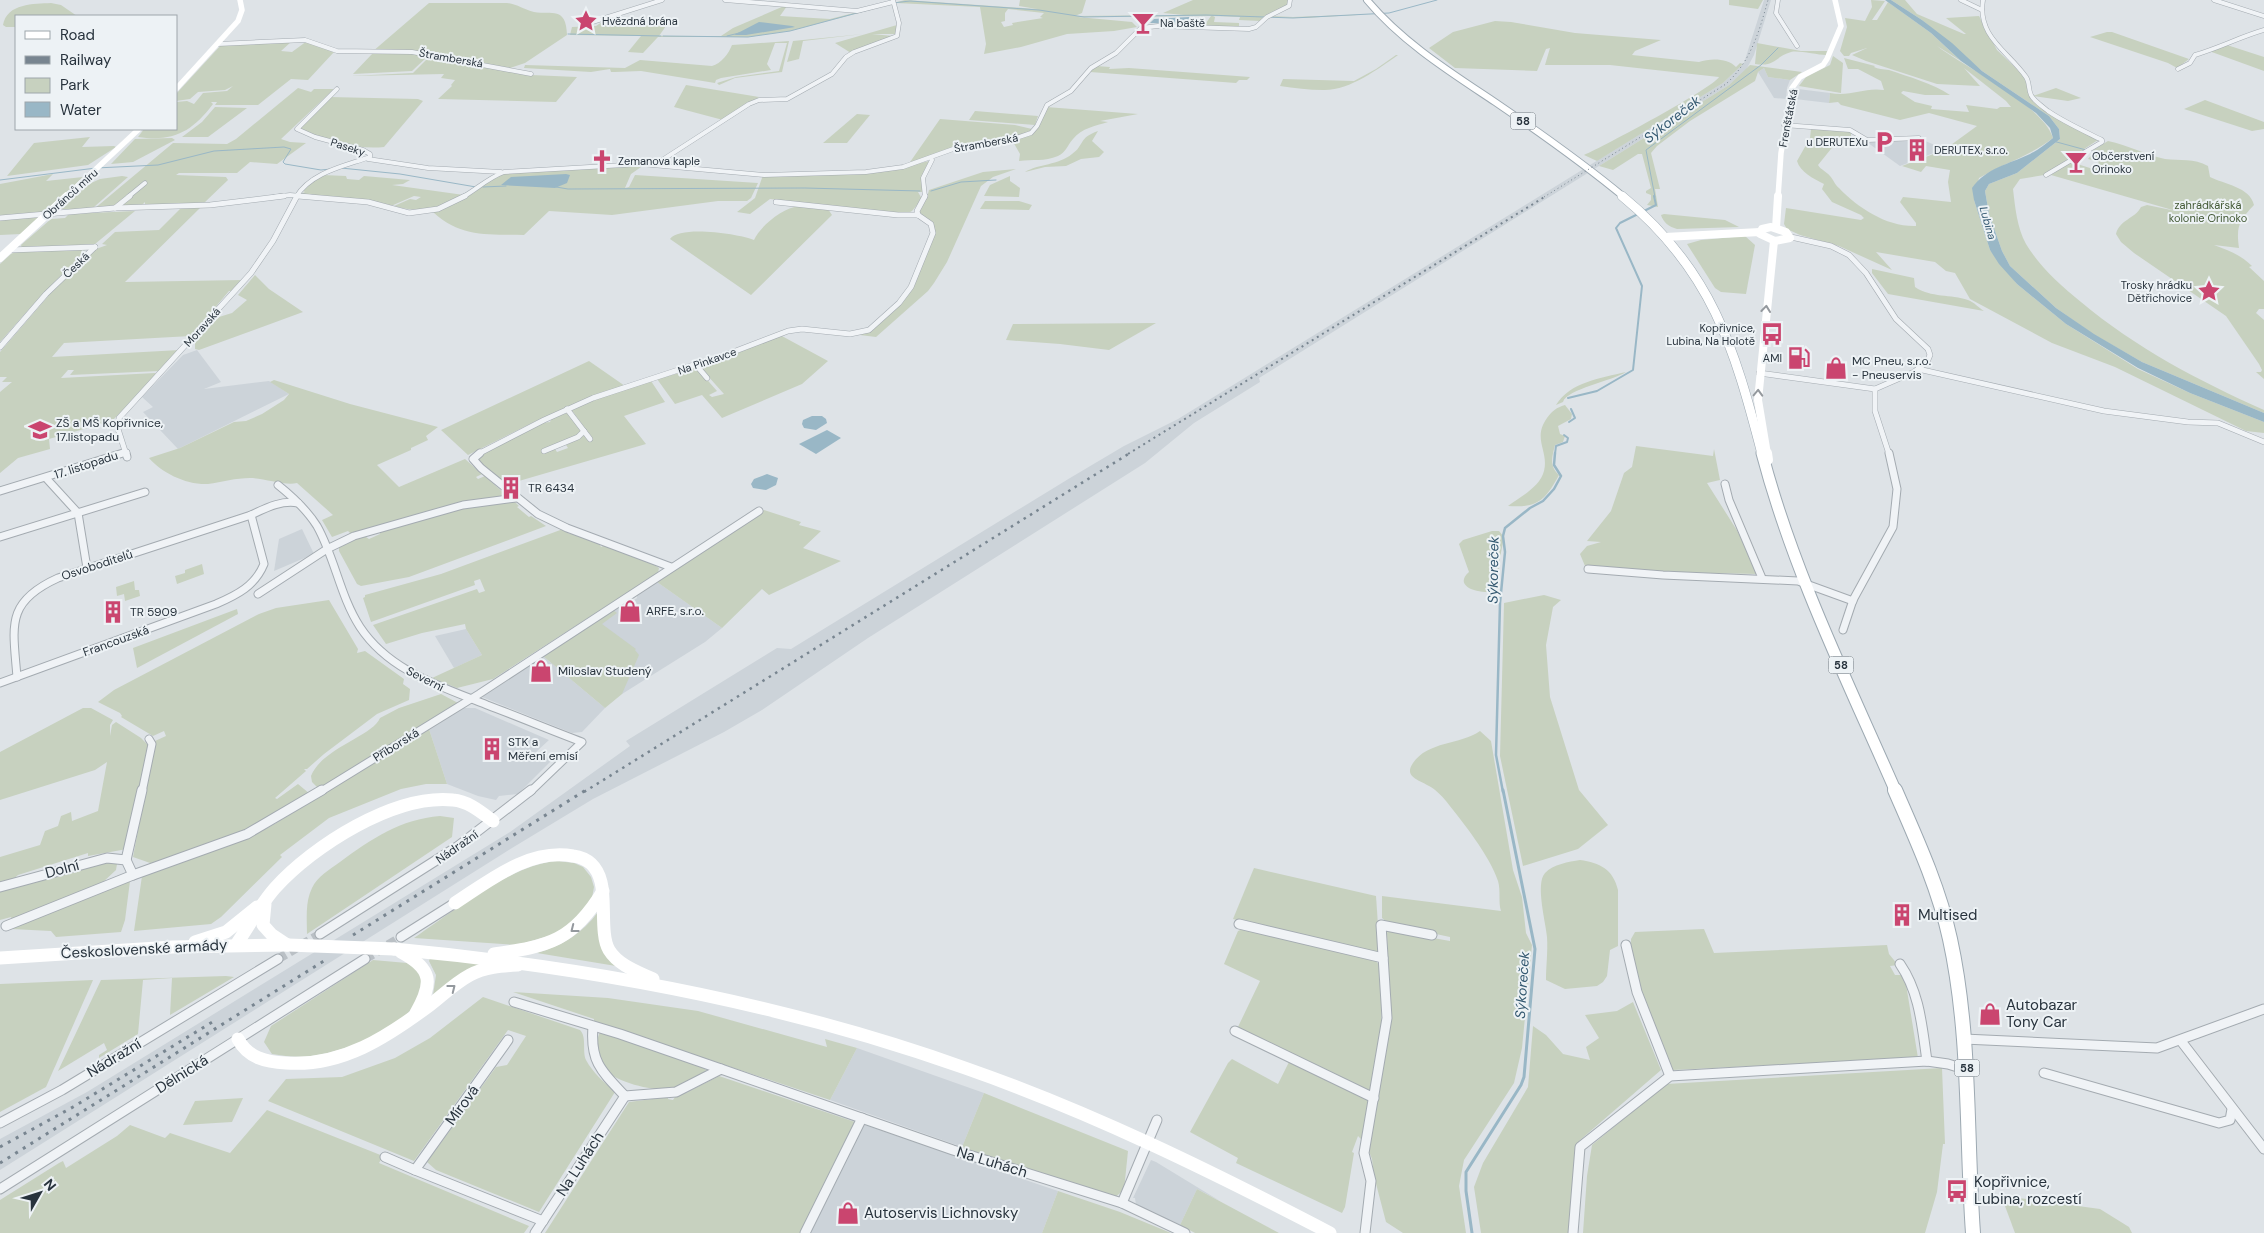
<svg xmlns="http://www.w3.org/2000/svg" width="2264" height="1233" font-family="'DM Sans',sans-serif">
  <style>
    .built { fill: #ccd3d9 }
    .green { fill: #c7d1bf; fill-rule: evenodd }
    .water { fill: #99b7c6 }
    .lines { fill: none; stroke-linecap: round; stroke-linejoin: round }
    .stream-far3 { stroke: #99b7c6; stroke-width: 1 }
    .stream-far2 { stroke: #99b7c6; stroke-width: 2 }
    .stream-far1 { stroke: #99b7c6; stroke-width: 2.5 }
    .stream { stroke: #99b7c6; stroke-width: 3 }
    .minor-tunnel { stroke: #bac0c5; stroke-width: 9; stroke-dasharray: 9 4.5; stroke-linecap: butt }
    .minor-far3-casing { stroke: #a4abb1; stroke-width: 5 }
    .minor-far2-casing { stroke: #a4abb1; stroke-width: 6 }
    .minor-far1-casing { stroke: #a4abb1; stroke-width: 9 }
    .minor-casing { stroke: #a4abb1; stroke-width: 11 }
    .primary-far3-casing { stroke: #9da9b2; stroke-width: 8 }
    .primary-far2-casing { stroke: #9da9b2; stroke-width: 10 }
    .primary-far1-casing { stroke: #9da9b2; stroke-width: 13 }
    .primary-casing { stroke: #9da9b2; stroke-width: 16 }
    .minor-far3 { stroke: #f0f3f6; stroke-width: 4 }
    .minor-far2 { stroke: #f0f3f6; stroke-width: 5 }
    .minor-far1 { stroke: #f0f3f6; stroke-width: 7 }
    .minor { stroke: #f0f3f6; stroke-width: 9 }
    .secondary-far3 { stroke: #fff; stroke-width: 5.5 }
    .secondary-far2 { stroke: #fff; stroke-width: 8 }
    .secondary-far1 { stroke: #fff; stroke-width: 10 }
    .secondary { stroke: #fff; stroke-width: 13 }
    .primary-far3 { stroke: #fff; stroke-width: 6 }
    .primary-far2 { stroke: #fff; stroke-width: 9 }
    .primary-far1 { stroke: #fff; stroke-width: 11 }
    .primary { stroke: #fff; stroke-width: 14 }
    .rail-far3 { stroke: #788590; stroke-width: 1; stroke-dasharray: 1 3; stroke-linecap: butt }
    .rail-far2 { stroke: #788590; stroke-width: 2; stroke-dasharray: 2 4; stroke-linecap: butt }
    .rail-far1 { stroke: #788590; stroke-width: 2.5; stroke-dasharray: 2.5 5; stroke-linecap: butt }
    .rail { stroke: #788590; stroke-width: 3; stroke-dasharray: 3 6; stroke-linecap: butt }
    .secondary-bridge { stroke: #fff; stroke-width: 13 }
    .oneway { stroke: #94999e }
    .labels { text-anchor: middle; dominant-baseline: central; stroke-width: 4; stroke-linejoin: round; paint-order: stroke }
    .far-poi-label { font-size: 11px; fill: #28333d; stroke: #edf2f5; text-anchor: start }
    .far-street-label { font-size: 11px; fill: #28333d; stroke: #edf2f5 }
    .shield { fill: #edf2f5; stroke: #636c74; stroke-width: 1 }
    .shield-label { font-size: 11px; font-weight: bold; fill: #28333d }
    .far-park-label { font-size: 11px; fill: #425935; stroke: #edf2f5 }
    .far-water-label { font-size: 11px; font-style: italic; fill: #335870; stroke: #edf2f5 }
    .poi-label { font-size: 12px; fill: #28333d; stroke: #edf2f5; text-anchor: start }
    .street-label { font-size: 12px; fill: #28333d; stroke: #edf2f5 }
    .water-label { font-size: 14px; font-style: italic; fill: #335870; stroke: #edf2f5 }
    .near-street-label { font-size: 15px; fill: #28333d; stroke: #edf2f5 }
    .near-poi-label { font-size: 15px; fill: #28333d; stroke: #edf2f5; text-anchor: start }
  </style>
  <rect width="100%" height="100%" fill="#dee3e7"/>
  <!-- built -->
  <g class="built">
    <path d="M1764 0H1771L1754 55 1746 70 1729 85 1259 378 1260 382 1194 423 1145 463 868 638 762 710 724 732 593 799 512 848 0 1170V1139L87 1092 510 832 630 746 626 741 777 648 791 649 1070 478 1124 446 1178 419 1723 83 1744 63Z"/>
    <path d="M1764 68 1768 77 1790 80 1787 88 1786 99 1774 98 1758 72Z"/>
    <path d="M1798 89 1830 93 1829 103 1795 99Z"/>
    <path d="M1914 139 1923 140 1944 149 1900 166 1864 140Z"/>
    <path d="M197 350 221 382 204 389 269 381 289 394 178 449 143 412 153 407 142 397 183 355Z"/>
    <path d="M302 529 314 554 274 571 279 539Z"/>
    <path d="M657 582 722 628 705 642 622 694 594 622 626 602 633 601 637 598V594Z"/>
    <path d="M466 629 482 655 454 668 435 636Z"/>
    <path d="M543 656 605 708 582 732 572 733 482 697Z"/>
    <path d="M464 708H475L549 740 536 752 553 759 518 794 499 796 496 800 478 796 447 784 429 729Z"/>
    <path d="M857 1048 984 1093 962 1147 830 1100Z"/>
    <path d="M862 1124 1058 1191 1042 1233H808Z"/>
    <path d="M1151 1160 1156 1162 1220 1201 1197 1189 1180 1225 1136 1205 1135 1198H1133Z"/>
  </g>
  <!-- green -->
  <g class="green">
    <path d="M905 0 1037 9 1019 6 1020 0H1086L1082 13 1075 16 1184 15 1163 13 1193 0H1288L1289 4 1268 16 1293 17 1375 14 1303 18 1263 17 1260 21 1239 20 1240 17 1213 16 1215 17 1214 22 1239 23V28L1199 26V17H1204L1206 23 1211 16 1078 17 1132 22 1137 27 1114 31 1067 34 1021 47 984 54 986 44 980 7 896 3 790 31 748 37H658L643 53 628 52 641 36 570 35 572 27 596 26 602 22 666 26 659 36H721L733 28 784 6H787L780 16 830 19ZM1008 9 1044 13 1040 17 1043 18 1012 23 1013 25 1004 27 1001 22 1005 21V13Z"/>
    <path d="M1729 0H1763L1758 9 1729 5Z"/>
    <path d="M1871 0 1885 1 1872 20H1877L1888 2 1931 33 1961 61 1937 46C1966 68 2042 104 2053 138 2030 156 2004 163 1979 178L1974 200 1990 250 2017 284 2066 324 2138 369 2190 393 2264 422V433L2246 431 2115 367 2052 343 1970 299 1955 273 1946 271 1935 262 1876 252 1892 270 1839 246 1800 235 1787 229 1784 224 1786 208 1861 220 1864 218 1861 215 1832 202 1822 189 1824 184C1814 179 1800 172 1797 161L1810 138 1811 129 1851 131V138L1859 141 1861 144H1835L1818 165C1821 170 1826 171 1830 176 1833 179 1835 185 1839 188 1858 208 1887 227 1916 226V223L1900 202 1903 197 1951 202 1948 182 1950 170 1926 166 1921 172 1902 166 1944 150 1977 126 1929 113 1900 120 1841 105 1838 102 1829 103 1830 93C1851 97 1864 87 1884 90L1881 81 1858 69H1848L1844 58 1875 66 1874 67C1878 69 1883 69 1889 70 1909 77 1932 83 1950 95H1925L1903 91 1901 93 1915 102 1932 106 1931 109 1969 112 1966 105 1997 109 2000 107H2011L2006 101 1964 68 1980 86 1937 84 1866 61 1852 55 1867 48 1851 53 1849 56H1844L1840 51 1847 27 1845 18 1865 21 1872 7Z"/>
    <path d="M1891 0H1905L1917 14 1964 34H1966L1946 18 1979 16 1997 50 2024 76 2033 100 2098 140 2044 175 2020 179 2013 189C2015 206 2017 228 2026 244 2040 267 2060 285 2081 302 2136 348 2199 381 2264 410V413L2142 362 2093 334 2056 308 2010 266 2002 251 1989 214 1985 191 1989 184 2017 173 2060 139 2059 129 2049 116 1982 71 1922 20Z"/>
    <path d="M51 3 61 5 77 16H16V27H6L3 25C7 3 34 4 51 3Z"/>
    <path d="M429 3H507C517 4 524 10 534 12 552 15 566 6 567 35L525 63 510 68 413 51 372 52Z"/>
    <path d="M1495 21 1511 22 1575 33 1661 40 1635 51 1632 55 1699 62C1710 58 1728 58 1736 67L1740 63 1743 64 1723 83 1597 161 1584 155C1603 147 1713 88 1719 77L1610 65H1545L1550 48 1546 49 1537 71 1455 68 1429 48 1453 32Z"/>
    <path d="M897 25 896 34H872L893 36 851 53 835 43Z"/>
    <path d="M2107 32H2112L2189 59 2177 68 2168 63 2090 37Z"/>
    <path d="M863 34 803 41 799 59 787 62 793 41Z"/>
    <path d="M307 41 334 52 308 80 291 79 258 105H215L217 102H211L213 104C192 132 173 142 138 137L144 129H176V102L187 101 194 104 203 93 227 91 233 86 225 90 198 92 190 99 176 101V94L222 44 291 42 281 51 292 52Z"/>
    <path d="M789 41 782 72 735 78 719 85 717 83 736 77 779 71 787 43H775L767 64 771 70 721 78 716 80 715 83 641 71 615 72H611L610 69 591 72 524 68 525 65 625 68 640 60 712 66C721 64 729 53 732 45Z"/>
    <path d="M1757 43 1801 51H1827L1826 55C1817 55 1798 50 1791 52 1774 57 1776 67 1755 64Z"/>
    <path d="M2227 45 2264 57V71L2209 51Z"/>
    <path d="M373 53H405L428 56 412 71 353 74Z"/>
    <path d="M1396 55H1398C1378 69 1349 91 1323 90 1309 90 1294 88 1280 86L1283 79 1354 81 1376 69Z"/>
    <path d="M430 56 531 75 577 77 556 102 438 99 452 86 451 85 455 80 441 78 444 74 350 76 413 73Z"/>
    <path d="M1833 56 1843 63 1841 93 1799 86 1806 77 1830 65Z"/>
    <path d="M1750 65 1802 72 1790 80 1768 77 1764 68 1758 72 1755 81 1690 121 1657 146 1651 153 1660 189H1655L1658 207 1647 205 1651 200V195L1646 193V191L1651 188 1642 154H1638L1613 170 1599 166 1729 85Z"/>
    <path d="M1096 66 1110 67 1109 69 1129 68 1250 77 1247 80H1239L1236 83 1090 72Z"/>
    <path d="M686 85 753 96 759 97 723 120 674 107Z"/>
    <path d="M298 88 311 92 314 89H334L281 139 290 142 306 143 277 164 250 162 237 173H179L176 175 226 177 228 180 204 203 145 205V202L141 206 94 209 173 143 227 144 236 139Z"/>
    <path d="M2056 88 2081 98 2068 101 2033 96Z"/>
    <path d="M329 97 418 99 423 101 384 147C356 150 327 140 300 129V127Z"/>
    <path d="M2205 100 2264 122V129L2252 131 2184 109Z"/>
    <path d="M215 107 247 108 208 137H182L202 122Z"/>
    <path d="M1046 107 1138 114 1100 121 1108 122C1095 126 1082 128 1073 139 1067 146 1066 152 1058 156 1044 162 1033 159 1019 161L1020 154 1012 140C1037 135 1038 129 1046 107Z"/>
    <path d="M975 111 1038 116 1035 125 969 120Z"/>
    <path d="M857 114 870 115 847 143H823Z"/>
    <path d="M940 119 1015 125 1032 129 1026 135 971 144 908 165Z"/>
    <path d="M1098 131 1092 141 1104 152 1099 157 1081 159 1066 166 1045 167 1025 172C1038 164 1059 165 1072 154 1085 145 1078 138 1098 131Z"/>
    <path d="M90 137 82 147 114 146 116 147 88 165 7 176 34 143Z"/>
    <path d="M135 139 172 138 175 140 133 162 111 164Z"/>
    <path d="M2108 141C2128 145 2146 155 2165 159 2180 161 2194 158 2208 166L2210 177C2224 184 2250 187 2254 205 2239 221 2236 226 2239 248L2214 245C2228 250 2241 255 2252 266L2249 267 2264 281V309H2259L2256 313 2264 320V379L2256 372H2261L2262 370 2259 364 2226 316 2134 253 2121 242 2116 234C2120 219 2135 219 2141 207L2147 205 2176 211 2051 175 2071 162 2093 169 2099 162 2088 159 2094 152 2093 150Z"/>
    <path d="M929 161 921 178 925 192H918L922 199 912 211 906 214 770 199 750 214 737 212 755 198 763 175 891 170Z"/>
    <path d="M644 165 631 174 625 188 629 187 635 175 758 183 751 198 747 201H718L612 215 549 211 524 235C488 234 461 238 433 212L472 194 494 177 504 173Z"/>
    <path d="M1016 169 993 177 981 186 947 262 934 283 928 291 876 337 860 335 875 327 911 288 934 229 919 214C920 206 927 200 929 190L983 172Z"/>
    <path d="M53 174 46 181 83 177 44 213 0 217V184Z"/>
    <path d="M323 175 346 176 347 179 359 180 364 176 410 180 403 184 392 185 464 195C440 208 421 214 394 206L410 199 416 200 421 197 414 196 391 206 372 201 300 194 305 192 303 191 315 179Z"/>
    <path d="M122 176 128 177 94 207 88 209H61L89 184 100 179Z"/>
    <path d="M1010 176V181L1020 188 1019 197 984 196 990 185Z"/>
    <path d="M985 201H1019L1032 205 1029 210 980 209Z"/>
    <path d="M799 206 828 209 832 215 751 295 670 239C680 225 739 234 754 240 761 225 783 208 799 206Z"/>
    <path d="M182 207H201L125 282 243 280 232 291H229L191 336 64 343 52 357 180 350 159 371 70 375 74 370H68L61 378 155 373 157 375 112 421 49 439 50 449 18 458 0 473V392L12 382H2L7 377H0V352L56 287 96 249 107 245 102 244 115 232 159 230Z"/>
    <path d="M135 211 95 244 22 248 21 245 51 219 65 218 69 214Z"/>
    <path d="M1664 214 1725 220 1739 227 1677 229C1669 227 1663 222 1661 215Z"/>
    <path d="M40 217 21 234 0 235V220Z"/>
    <path d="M1745 236 1755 245 1746 294 1721 292 1715 288 1687 244 1701 240Z"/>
    <path d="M84 250 85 252C56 279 27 311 0 342V264L11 254 17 251Z"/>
    <path d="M1872 269 1914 278 1915 287C1931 298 1951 294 1968 300 1974 302 1979 308 1984 311L1888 294 1872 273Z"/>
    <path d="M255 275 269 289 303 312 199 350 195 349V342L219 317 232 313 247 300 238 295Z"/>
    <path d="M1156 323 1109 350 1060 344 1006 340 1013 324H1019Z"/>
    <path d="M780 335 828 361 802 384 722 418 702 395 675 404 657 379 683 372 682 370 695 366 717 391 709 395 712 397 724 394 698 365Z"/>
    <path d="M589 361 625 386 536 421 468 455 441 430Z"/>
    <path d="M1626 372C1612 381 1567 389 1563 402L1556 405C1570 382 1601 378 1626 372Z"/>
    <path d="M274 380 350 404 438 427 426 436 428 440 411 448V450L377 465 399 487 465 459 482 474 476 477 478 479 485 476 506 495 505 497 352 535 348 531 332 537 322 520 333 515 297 483C285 486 264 478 250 478 236 478 222 482 208 484 186 485 162 473 149 458L180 448 234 422 246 421 262 414 284 400 289 394 270 382Z"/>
    <path d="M651 381 665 402 624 416 646 444 512 483 507 488 477 460 479 456 541 423 550 422 552 418 567 413 580 427 582 433 555 449 557 452 568 448 566 445 585 435 589 441 593 440 571 409 607 395Z"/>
    <path d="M1565 405 1572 414 1571 419 1558 426 1560 434 1565 436 1563 442 1555 445C1552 457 1549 466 1559 475 1545 501 1537 508 1508 506 1520 497 1540 487 1544 471 1549 451 1532 439 1547 418 1553 410 1556 408 1565 405Z"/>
    <path d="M1636 446 1713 456 1714 449 1720 480 1707 483 1738 532 1757 574 1664 572 1585 566 1580 554 1587 546 1601 542 1587 541 1611 511 1624 473 1632 467Z"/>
    <path d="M514 501 519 506 517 507 529 517 531 516 546 526 409 577 361 586 357 584 339 551V547L363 535 369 539 380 534 379 531 471 506Z"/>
    <path d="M764 510 801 522 799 525 821 531 803 548 841 561 769 595 762 589 722 628 657 582Z"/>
    <path d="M563 529 569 531 568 533 570 534 574 533 599 543 601 547 605 545 650 562 659 568 658 573 493 679 457 688 432 678 482 655 466 629 465 624 422 633 386 644 373 625 477 589 479 593 485 591 480 579 474 581 475 585 371 622 363 598 365 597V595L441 574Z"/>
    <path d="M1492 531H1499L1504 537 1499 563 1498 588 1496 591C1484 595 1451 588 1469 572L1459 544 1463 540Z"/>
    <path d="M202 564 204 574 177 584 175 576 185 573V570Z"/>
    <path d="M134 581 135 590H139L140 596 125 601 124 594 117 596 116 587Z"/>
    <path d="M1544 595 1561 600 1553 607 1546 645 1550 697 1579 790 1608 825 1578 849 1523 866 1500 756 1504 603Z"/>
    <path d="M329 600 358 649 357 653 365 651 404 679 403 684 410 689 409 700 377 714 324 754 307 769H304L306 771 275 798 277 799 298 784 310 794 255 827 153 864 133 857 155 741 166 736 164 731 153 736 121 717 122 716 120 713 98 702 114 690 259 614 276 608Z"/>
    <path d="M237 609 238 614 137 668 133 648Z"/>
    <path d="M613 610 617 613 602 624 636 649 635 650 639 655 622 694 605 708 543 656Z"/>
    <path d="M441 694 458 703 319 789 312 782 311 776C322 748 373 736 380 718L399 708Z"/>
    <path d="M83 708H91L113 720 110 725V736L112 725 116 722 141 738 148 745 127 849 88 856V853L18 875 11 881 0 884V857L40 845 45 831 58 826 61 816 71 812 72 821 98 811 107 762 95 770 0 800V752Z"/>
    <path d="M429 729 447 784H426L401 789 329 818 280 855 282 857 221 917 211 924 134 931 142 876 244 840 273 825Z"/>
    <path d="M1480 731 1491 741 1513 870 1522 897 1526 933 1532 945 1522 1048 1514 1083 1464 1160 1459 1186 1466 1233H1403L1386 1222 1374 1176 1372 1159 1368 1149 1390 1017 1387 933 1388 930 1450 941V937L1389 924 1382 918V896L1501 911C1498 902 1501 891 1498 881 1490 856 1462 821 1446 801 1441 795 1435 789 1429 786 1420 780 1403 777 1413 763 1428 741 1460 745 1480 731Z"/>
    <path d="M440 816 454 818 452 837 307 934C307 919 305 902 312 888 317 877 330 869 340 862 371 839 401 819 440 816Z"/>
    <path d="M1580 860C1600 863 1613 869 1618 890V946L1610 950 1607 976 1603 982 1597 986 1565 989 1546 980C1546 966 1548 952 1547 937 1546 923 1535 884 1545 873 1553 864 1569 862 1580 860Z"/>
    <path d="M557 861 574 863 583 867 591 877 594 887 591 903 563 932 517 945 414 938C451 913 512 864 557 861Z"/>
    <path d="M108 862 117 864 116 870 102 883 12 920 11 917 0 920V890Z"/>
    <path d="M1254 868 1376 896 1380 954 1233 919Z"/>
    <path d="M130 881 125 920 121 932 56 937 51 931 11 929Z"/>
    <path d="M598 912 616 966 537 953C562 946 583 933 598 912Z"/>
    <path d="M1243 929 1375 960 1380 966 1382 1036 1372 1093 1237 1029 1260 981 1224 964 1238 931Z"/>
    <path d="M1704 929 1714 953 1887 945 1889 954 1898 965 1890 966 1895 975H1902L1905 978 1918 1058 1673 1070 1640 990 1641 987 1631 953V939L1635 932Z"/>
    <path d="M430 958 481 963 433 995 436 975 429 961Z"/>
    <path d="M373 960 407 963 419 971C420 976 423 982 422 986 415 1028 347 1051 311 1056 298 1058 285 1056 272 1054L264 1042 271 1026Z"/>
    <path d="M226 976 234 977 170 1015 172 978 143 980 138 1034 99 1058V1055L107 1050 104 1043 58 1071 101 980Z"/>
    <path d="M93 980 46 1087 0 1112V984Z"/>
    <path d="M513 992 608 998 698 1011 827 1047 825 1039 857 1048 830 1100 602 1024 594 1021V1019Z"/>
    <path d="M483 997 580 1030C587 1037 582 1051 586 1060 593 1073 604 1082 615 1092L539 1212 436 1170 427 1162 496 1067 507 1065 526 1036 508 1030 414 1161 268 1101 286 1079 342 1077 395 1058 430 1038Z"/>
    <path d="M1633 1002 1661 1070 1579 1141 1571 1233H1481L1474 1187 1483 1163 1528 1087 1533 1026 1546 1035 1563 1054 1590 1060 1586 1047 1599 1038 1585 1015 1617 1011Z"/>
    <path d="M600 1032 705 1068 706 1071C698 1078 686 1085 676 1088 659 1094 615 1082 604 1069 596 1060 595 1042 600 1032Z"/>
    <path d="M1232 1059 1278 1084 1290 1060 1367 1098 1369 1104 1363 1141 1358 1136 1352 1152 1354 1153 1345 1207 1342 1213 1236 1163 1238 1158 1190 1132 1228 1063Z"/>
    <path d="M1942 1068 1945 1144H1943L1937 1192 1925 1233H1583L1587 1176 1592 1145 1666 1084Z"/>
    <path d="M719 1076 855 1122 800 1233H545L629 1102 668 1097V1099L673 1100 677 1094 686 1093Z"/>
    <path d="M984 1093 1128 1151 1124 1190 1114 1198 1061 1183 962 1147Z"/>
    <path d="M243 1098 232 1122 183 1125 195 1101Z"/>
    <path d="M267 1110 383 1156 379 1163 529 1226 524 1233H0V1200L59 1163 63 1161 66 1168 117 1136 130 1125 165 1138 170 1133 230 1153Z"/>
    <path d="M1197 1189 1279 1233H1195L1180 1225Z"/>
    <path d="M1058 1191 1120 1212 1171 1233H1042Z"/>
    <path d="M2004 1196 2100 1209 2129 1227 2132 1233H2015L2002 1198Z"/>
  </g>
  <!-- water -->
  <g class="water">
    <path d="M1885 0H1891L1922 20 1952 43 1982 71 2049 116 2059 129 2060 139 2017 173 1989 184 1985 191 1989 214 2002 251 2010 266 2056 308 2094 334 2142 362 2264 413V422L2190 393 2138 368 2066 324 2017 284 1999 264 1990 250 1974 200 1972 188C1986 168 2009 164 2030 154 2038 150 2046 144 2053 138L2050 128 2036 113 1961 61 1931 33Z"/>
    <path d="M1189 17 1196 19V24L1150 23 1154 19Z"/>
    <path d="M759 22 792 26 795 27 746 35H734Z"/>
    <path d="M566 174 570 175 567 183 555 188 501 185 511 177Z"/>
    <path d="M812 416H822L826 419 827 423 816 430 804 428 802 424 803 420Z"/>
    <path d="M827 430 841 438 816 454 799 444Z"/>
    <path d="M767 474 778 478 776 485 766 490 753 488 751 484 754 479Z"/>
  </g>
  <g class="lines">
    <!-- stream-far3 -->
    <g class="stream-far3">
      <path d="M893 3 910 1 1039 10 1084 17 1206 15 1293 18 1389 13 1437 0"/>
      <path d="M568 34 661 36"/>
      <path d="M663 36 748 37 790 31 883 6"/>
      <path d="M727 36 739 33"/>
      <path d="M2053 141 2086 150"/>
      <path d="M341 168 400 174 476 187"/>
      <path d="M0 180 96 168 158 165 214 151 284 147 291 149 283 162 285 164 321 170 331 169"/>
      <path d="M483 187 506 186"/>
      <path d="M556 187 568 189 805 188 920 191"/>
      <path d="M931 191 961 182 996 180"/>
      <path d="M1655 197 1646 150 1761 65 1778 48"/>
    </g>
    <!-- stream-far2 -->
    <g class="stream-far2">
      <path d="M1568 398 1597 391 1633 370 1642 286 1616 228 1620 223 1656 205 1654 196"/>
      <path d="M1569 422 1575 418 1571 409"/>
      <path d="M1555 454 1556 446 1567 442 1568 438 1564 435"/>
    </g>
    <!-- stream-far1 -->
    <path class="stream-far1" d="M1503 792 1496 755 1500 603 1505 552 1503 536 1505 528 1530 508 1543 501 1554 489 1561 476 1554 465 1555 453"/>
    <!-- stream -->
    <path class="stream" d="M1472 1233 1466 1191V1172L1521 1085 1524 1077 1535 949 1503 790"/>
    <!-- minor-tunnel -->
    <g class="minor-tunnel">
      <path d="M278 959 320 934"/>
      <path d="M365 959 401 937"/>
    </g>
    <defs>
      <g id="minor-far3">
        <path d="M725 0 857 11 893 2"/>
        <path d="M1778 0 1776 13 1797 46"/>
        <path d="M1961 0 1982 10"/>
        <path d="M1983 0C1977 37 2008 51 2026 77 2030 83 2028 89 2031 95 2033 100 2043 107 2048 111 2064 122 2084 131 2102 140V142L2046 175"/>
        <path d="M2214 0 2264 16"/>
        <path d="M586 24 662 0"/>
        <path d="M218 44 305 40 337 51 412 52 531 74"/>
        <path d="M2178 69 2190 63 2195 55C2219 48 2240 37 2264 30"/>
        <path d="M1784 125 1850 130 1867 140 1919 138"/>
        <path d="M368 159 428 168 501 172"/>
        <path d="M656 164 749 104 759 100 787 99 832 74 846 57 854 52 897 36 899 23 893 0"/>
        <path d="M128 197 145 183"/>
        <path d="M274 197 290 195 312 197"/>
        <path d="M296 197C311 172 345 166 370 157V154L363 150 315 137 297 129 337 89"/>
        <path d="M463 197C477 189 488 178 504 172L641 164 764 175 866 172 903 167 956 148 1016 138 1031 133 1037 126 1047 105 1071 91 1091 68 1116 53 1141 28 1158 26 1249 29 1256 27 1267 17 1289 6 1290 0"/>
        <path d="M925 197 923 178 932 160 931 158"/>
      </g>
      <g id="minor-far2">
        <path d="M298 196 368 202 409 213 438 209 465 196"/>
        <path d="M776 202 898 215H918"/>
        <path d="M115 208 130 196"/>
        <path d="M918 215 917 211 925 196"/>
        <path d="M0 218 115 208 210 205 284 196"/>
        <path d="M1791 237 1831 246 1849 255 1866 273 1896 319 1928 349 1930 355 1927 362 1914 372 1875 389V411L1889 454"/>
        <path d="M9 250 95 247"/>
        <path d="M0 347 46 294 95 247"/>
        <path d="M696 365 707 378"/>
        <path d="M1918 369 2104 411 2188 422 2218 423 2264 442"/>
        <path d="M1759 373 1875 389"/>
        <path d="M567 409 590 439"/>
        <path d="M544 451 578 437 584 431"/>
        <path d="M119 454 127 452"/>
        <path d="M126 454 118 429 119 418 251 273 273 241 297 196"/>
        <path d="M478 454 544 420 593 398 733 352 788 331 802 329 850 334 869 330 899 303 911 287 933 233 931 224 918 215"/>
      </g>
      <g id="minor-far1">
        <path d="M126 453 127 457"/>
        <path d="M480 453 473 459 481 468 538 514 567 528 671 567"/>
        <path d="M46 478 78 513 87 568"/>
        <path d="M1725 484 1729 500 1762 578"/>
        <path d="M278 485C293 497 307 510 317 526 335 558 340 596 360 627 389 671 440 686 487 705 519 717 550 730 582 742L530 792"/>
        <path d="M0 491 123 453"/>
        <path d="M0 537 145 492"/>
        <path d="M1588 569 1663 575 1798 581 1853 601"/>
        <path d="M258 594 327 549 354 536 463 505 516 498"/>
        <path d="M1843 630 1853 600 1893 527 1897 489 1889 453"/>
        <path d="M17 677C13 626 5 602 58 578L251 515C266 508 281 500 298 503"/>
        <path d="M0 683 216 604C237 595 255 586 264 564L251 515"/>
        <path d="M142 792 152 744 149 739"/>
        <path d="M320 792 479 694 759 511"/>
      </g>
      <g id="minor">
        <path d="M126 860 142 790"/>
        <path d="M0 887 107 858 126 860 133 875"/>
        <path d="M1239 924 1383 958"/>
        <path d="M6 926 133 875 247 834 322 790"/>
        <path d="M320 934 457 847 531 790"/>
        <path d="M401 937 455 903"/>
        <path d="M1626 945 1637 992 1670 1076"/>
        <path d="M1900 964C1920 993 1922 1027 1927 1061"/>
        <path d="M514 1002 620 1034 721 1069"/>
        <path d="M593 1027C590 1062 602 1072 625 1096L676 1092 721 1069 953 1150 1122 1203 1185 1233"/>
        <path d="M1235 1031 1374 1098"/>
        <path d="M1964 1039 2157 1048 2264 1009"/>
        <path d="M508 1040 415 1170 543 1221"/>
        <path d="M2181 1041 2264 1149"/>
        <path d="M2044 1073 2219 1123 2230 1120 2232 1109"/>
        <path d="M0 1123 62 1090 278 959"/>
        <path d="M385 1157 415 1170"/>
        <path d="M0 1189 365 959"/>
        <path d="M1122 1203 1157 1120"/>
        <path d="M535 1233 625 1096"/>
        <path d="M805 1233 862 1118"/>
        <path d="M1365 1233 1371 1181 1364 1153 1387 1018 1381 925 1432 935"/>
        <path d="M1573 1233 1580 1147 1670 1076 1927 1061 1948 1064 1967 1070"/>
      </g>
      <path id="primary-far3" d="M1367 0C1402 42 1450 72 1495 102 1539 132 1583 163 1624 197"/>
      <path id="primary-far2" d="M1622 196C1712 270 1734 347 1762 454"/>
      <path id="primary-far1" d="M1762 453C1793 571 1847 680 1896 792"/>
      <path id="primary" d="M1895 790C1916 838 1939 888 1950 939 1971 1035 1966 1136 1973 1233"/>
    </defs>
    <!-- minor-far3 casing -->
    <use href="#minor-far3" class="minor-far3-casing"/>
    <!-- minor-far2 casing -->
    <use href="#minor-far2" class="minor-far2-casing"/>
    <!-- minor-far1 casing -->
    <use href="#minor-far1" class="minor-far1-casing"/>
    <!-- minor casing -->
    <use href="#minor" class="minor-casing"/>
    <!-- primary-far3 casing -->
    <use href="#primary-far3" class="primary-far3-casing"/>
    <!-- primary-far2 casing -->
    <use href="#primary-far2" class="primary-far2-casing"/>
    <!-- primary-far1 casing -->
    <use href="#primary-far1" class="primary-far1-casing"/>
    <!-- primary casing -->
    <use href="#primary" class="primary-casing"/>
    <!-- minor-far3 -->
    <use href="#minor-far3" class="minor-far3"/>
    <!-- minor-far2 -->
    <use href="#minor-far2" class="minor-far2"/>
    <!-- minor-far1 -->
    <use href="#minor-far1" class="minor-far1"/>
    <!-- minor -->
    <use href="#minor" class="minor"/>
    <!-- secondary-far3 -->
    <g class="secondary-far3">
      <path d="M176 89 238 21 242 10 240 0"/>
      <path d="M66 197 139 129"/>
      <path d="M1778 197 1781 153 1792 88 1800 77 1823 65 1827 59 1841 26 1835 0"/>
    </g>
    <!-- secondary-far2 -->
    <g class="secondary-far2">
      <path d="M1771 227 1786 232 1790 238 1775 241 1760 234 1762 229Z"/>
      <path d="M1776 228 1778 196"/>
      <path d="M1665 237 1760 232"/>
      <path d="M0 258 67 196"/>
      <path d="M1767 454 1758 400 1774 241"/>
    </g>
    <!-- secondary-far1 -->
    <path class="secondary-far1" d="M1767 453 1768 460"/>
    <!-- secondary -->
    <g class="secondary">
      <path d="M455 903C489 881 529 848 573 856 588 858 597 866 601 882 606 901 600 935 609 950 618 965 638 972 653 979"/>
      <path d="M265 904 263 925 272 935 287 945"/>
      <path d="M195 942 226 932 257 907"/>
      <path d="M236 945C249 926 260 905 275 888 313 846 394 794 453 800 468 801 481 812 493 821"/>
      <path d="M394 949C589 967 780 1002 965 1068 1091 1112 1211 1171 1330 1233"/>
      <path d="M401 952C433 969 433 983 416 1013"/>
      <path d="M494 954C549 946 573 941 603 891"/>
      <path d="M0 958 173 947 288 945"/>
      <path d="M238 1039C248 1058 266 1062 286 1063 342 1067 387 1037 430 1005 443 995 455 983 470 975 485 967 502 966 518 965"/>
    </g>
    <!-- primary-far3 -->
    <use href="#primary-far3" class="primary-far3"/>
    <!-- primary-far2 -->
    <use href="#primary-far2" class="primary-far2"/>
    <!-- primary-far1 -->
    <use href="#primary-far1" class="primary-far1"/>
    <!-- primary -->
    <use href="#primary" class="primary"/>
    <!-- rail-far3 -->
    <path class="rail-far3" d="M1544 197 1726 84C1751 61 1759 32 1768 0"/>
    <!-- rail-far2 -->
    <path class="rail-far2" d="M1128 454 1546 196"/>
    <!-- rail-far1 -->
    <path class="rail-far1" d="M584 792 1130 453"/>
    <!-- rail -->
    <g class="rail">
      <path d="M353 935 586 790"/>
      <path d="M0 1147 73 1107 214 1021"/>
      <path d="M0 1163 327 959"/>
    </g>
    <!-- secondary-bridge -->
    <path class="secondary-bridge" d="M288 945 394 949"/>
  </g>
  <!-- one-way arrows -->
  <defs><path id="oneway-chevron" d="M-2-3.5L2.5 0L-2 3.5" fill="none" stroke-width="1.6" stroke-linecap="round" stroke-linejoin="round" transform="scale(1.25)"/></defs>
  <g class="oneway">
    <use href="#oneway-chevron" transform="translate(1766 309) rotate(-84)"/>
    <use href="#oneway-chevron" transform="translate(1758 393) rotate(-88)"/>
    <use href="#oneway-chevron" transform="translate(574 929) rotate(142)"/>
    <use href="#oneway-chevron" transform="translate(452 988) rotate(-38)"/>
  </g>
  <!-- icons -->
  <defs>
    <symbol id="sight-bare" viewBox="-9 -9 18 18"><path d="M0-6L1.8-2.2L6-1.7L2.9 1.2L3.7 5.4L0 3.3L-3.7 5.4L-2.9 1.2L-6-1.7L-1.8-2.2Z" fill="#ca456f" stroke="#edf2f5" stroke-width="2.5" paint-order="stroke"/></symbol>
    <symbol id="bar-bare" viewBox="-9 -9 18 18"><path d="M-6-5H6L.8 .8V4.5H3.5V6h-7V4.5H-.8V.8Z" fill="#ca456f" stroke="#edf2f5" stroke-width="2.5" paint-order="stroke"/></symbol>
    <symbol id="parking-bare" viewBox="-9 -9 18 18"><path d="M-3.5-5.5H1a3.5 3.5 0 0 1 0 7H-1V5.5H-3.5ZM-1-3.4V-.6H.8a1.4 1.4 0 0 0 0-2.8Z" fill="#ca456f" stroke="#edf2f5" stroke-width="2.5" paint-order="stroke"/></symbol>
    <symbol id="building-bare" viewBox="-9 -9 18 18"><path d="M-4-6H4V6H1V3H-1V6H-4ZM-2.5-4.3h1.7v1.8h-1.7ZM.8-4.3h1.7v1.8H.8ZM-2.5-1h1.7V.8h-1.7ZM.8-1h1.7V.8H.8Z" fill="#ca456f" stroke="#edf2f5" stroke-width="2.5" paint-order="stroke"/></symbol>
    <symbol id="church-bare" viewBox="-9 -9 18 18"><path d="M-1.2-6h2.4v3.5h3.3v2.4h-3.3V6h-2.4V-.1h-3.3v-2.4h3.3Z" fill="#ca456f" stroke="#edf2f5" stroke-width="2.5" paint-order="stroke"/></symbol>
    <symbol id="bus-bare" viewBox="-9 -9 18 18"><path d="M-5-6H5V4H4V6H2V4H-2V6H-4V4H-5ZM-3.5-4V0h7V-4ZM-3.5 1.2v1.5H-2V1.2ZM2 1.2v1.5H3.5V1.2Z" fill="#ca456f" stroke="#edf2f5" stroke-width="2.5" paint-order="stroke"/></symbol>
    <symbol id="fuel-bare" viewBox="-9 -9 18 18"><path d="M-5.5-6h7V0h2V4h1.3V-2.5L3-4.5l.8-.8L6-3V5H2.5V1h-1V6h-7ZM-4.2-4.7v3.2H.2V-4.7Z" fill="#ca456f" stroke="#edf2f5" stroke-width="2.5" paint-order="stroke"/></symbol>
    <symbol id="shop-bare" viewBox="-9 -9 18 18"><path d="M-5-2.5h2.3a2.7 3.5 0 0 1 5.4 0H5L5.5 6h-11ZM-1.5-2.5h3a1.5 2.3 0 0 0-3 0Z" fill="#ca456f" stroke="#edf2f5" stroke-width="2.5" paint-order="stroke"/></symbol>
    <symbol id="school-bare" viewBox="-9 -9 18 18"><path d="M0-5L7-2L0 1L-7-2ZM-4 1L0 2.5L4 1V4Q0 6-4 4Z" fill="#ca456f" stroke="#edf2f5" stroke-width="2.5" paint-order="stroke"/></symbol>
  </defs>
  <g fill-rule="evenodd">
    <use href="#sight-bare" x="570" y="5" width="32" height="32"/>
    <use href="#bar-bare" x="1127" y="7" width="32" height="32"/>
    <use href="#parking-bare" x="1868" y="126" width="32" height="32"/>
    <use href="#building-bare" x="1901" y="134" width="32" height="32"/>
    <use href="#church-bare" x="586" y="145" width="32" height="32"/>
    <use href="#bar-bare" x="2060" y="146" width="32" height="32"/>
    <use href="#sight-bare" x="2193" y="275" width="32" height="32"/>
    <use href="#bus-bare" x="1756" y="318" width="32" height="32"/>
    <use href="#fuel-bare" x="1783" y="342" width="32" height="32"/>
    <use href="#shop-bare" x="1820" y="352" width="32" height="32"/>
    <use href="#school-bare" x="24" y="414" width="32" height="32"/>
    <use href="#building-bare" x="495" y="472" width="32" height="32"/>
    <use href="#shop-bare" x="614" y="595" width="32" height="32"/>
    <use href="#building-bare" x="97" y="596" width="32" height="32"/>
    <use href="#shop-bare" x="525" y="655" width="32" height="32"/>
    <use href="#building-bare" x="476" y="733" width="32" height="32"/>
    <use href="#building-bare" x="1886" y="899" width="32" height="32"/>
    <use href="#shop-bare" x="1974" y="998" width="32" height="32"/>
    <use href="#bus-bare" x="1941" y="1175" width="32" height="32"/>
    <use href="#shop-bare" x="832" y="1197" width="32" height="32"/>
  </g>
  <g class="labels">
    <!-- far-poi labels -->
    <g class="far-poi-label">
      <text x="602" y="21">Hvězdná brána</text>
      <text x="1160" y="23">Na baště</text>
      <text x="1868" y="142" text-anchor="end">u DERUTEXu</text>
      <text x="1934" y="150">DERUTEX, s.r.o.</text>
      <text x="2092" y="156">Občerstvení<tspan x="2092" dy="13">Orinoko</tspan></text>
      <text x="618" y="161">Zemanova kaple</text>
      <text x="2192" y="285" text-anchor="end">Trosky hrádku<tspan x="2192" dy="13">Dětřichovice</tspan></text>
      <text x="1755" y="328" text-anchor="end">Kopřivnice,<tspan x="1755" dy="13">Lubina, Na Holotě</tspan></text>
      <text x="1782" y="358" text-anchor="end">AMI</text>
    </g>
    <!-- far-street labels -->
    <g class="far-street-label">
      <text transform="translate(451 58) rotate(10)">Štramberská</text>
      <text transform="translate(1788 118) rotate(-79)">Frenštátská</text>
      <text transform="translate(986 143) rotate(-10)">Štramberská</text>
      <text transform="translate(348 147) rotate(18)">Paseky</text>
      <text transform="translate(70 194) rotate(-42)">Obránců míru</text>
      <text transform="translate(76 265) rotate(-44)">Česká</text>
      <text transform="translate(202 327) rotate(-48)">Moravská</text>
      <text transform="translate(707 361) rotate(-19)">Na Pinkavce</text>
    </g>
    <!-- shield labels -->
    <g class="shield">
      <rect x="1510.5" y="112.5" width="25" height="17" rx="4"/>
      <rect x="1828.5" y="656.5" width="25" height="17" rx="4"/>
      <rect x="1954.5" y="1059.5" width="25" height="17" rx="4"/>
    </g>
    <g class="shield-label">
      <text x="1523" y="121">58</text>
      <text x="1841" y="665">58</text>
      <text x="1967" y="1068">58</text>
    </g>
    <!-- far-park labels -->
    <g class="far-park-label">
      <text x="2208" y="205">zahrádkářská<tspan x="2208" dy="13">kolonie Orinoko</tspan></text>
    </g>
    <!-- far-water labels -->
    <g class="far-water-label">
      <text transform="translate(1988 223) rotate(74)">Lubina</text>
    </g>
    <!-- poi labels -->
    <g class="poi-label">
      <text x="1852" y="361">MC Pneu, s.r.o.<tspan x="1852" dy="14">- Pneuservis</tspan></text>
      <text x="56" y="423">ZŠ a MŠ Kopřivnice,<tspan x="56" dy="14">17.listopadu</tspan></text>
      <text x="528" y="488">TR 6434</text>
      <text x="646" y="611">ARFE, s.r.o.</text>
      <text x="130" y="612">TR 5909</text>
      <text x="558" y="671">Miloslav Studený</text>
      <text x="508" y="742">STK a<tspan x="508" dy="14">Měření emisí</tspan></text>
    </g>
    <!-- street labels -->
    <g class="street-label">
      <text transform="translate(86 465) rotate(-18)">17. listopadu</text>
      <text transform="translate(97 565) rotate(-18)">Osvoboditelů</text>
      <text transform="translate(116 641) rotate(-20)">Francouzská</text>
      <text transform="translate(425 679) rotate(27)">Severní</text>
      <text transform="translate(396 745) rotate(-32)">Příborská</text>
      <text transform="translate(457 847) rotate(-35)">Nádražní</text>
    </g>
    <!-- water labels -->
    <g class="water-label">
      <text transform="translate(1672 119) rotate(-38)">Sýkoreček</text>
      <text transform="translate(1493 570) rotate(-89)">Sýkoreček</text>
      <text transform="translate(1522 985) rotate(-86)">Sýkoreček</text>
    </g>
    <!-- near-street labels -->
    <g class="near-street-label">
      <text transform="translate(62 869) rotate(-15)">Dolní</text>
      <text transform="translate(144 949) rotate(-3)">Československé armády</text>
      <text transform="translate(114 1058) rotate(-31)">Nádražní</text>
      <text transform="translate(182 1074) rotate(-32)">Dělnická</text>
      <text transform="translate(462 1105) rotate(-54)">Mírová</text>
      <text transform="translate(992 1162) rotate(17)">Na Luhách</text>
      <text transform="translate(580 1164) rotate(-57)">Na Luhách</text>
    </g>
    <!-- near-poi labels -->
    <g class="near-poi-label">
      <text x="1918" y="915">Multised</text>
      <text x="2006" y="1005">Autobazar<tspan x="2006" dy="17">Tony Car</tspan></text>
      <text x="1974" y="1182">Kopřivnice,<tspan x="1974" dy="17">Lubina, rozcestí</tspan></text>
      <text x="864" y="1213">Autoservis Lichnovsky</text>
    </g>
  </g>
  <!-- legend -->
  <rect x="15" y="15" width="162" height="115" fill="#edf2f5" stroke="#9ea6ab"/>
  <rect x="25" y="31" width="25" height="8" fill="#ffffff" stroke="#9ea6ab"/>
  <text x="60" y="40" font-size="15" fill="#28333d">Road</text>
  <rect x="25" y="56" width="25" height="8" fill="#788590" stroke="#9ea6ab"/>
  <text x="60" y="65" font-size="15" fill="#28333d">Railway</text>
  <rect x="25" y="78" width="25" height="15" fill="#c7d1bf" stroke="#9ea6ab"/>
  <text x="60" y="90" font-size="15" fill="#28333d">Park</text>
  <rect x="25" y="102" width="25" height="15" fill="#99b7c6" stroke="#9ea6ab"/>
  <text x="60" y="115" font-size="15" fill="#28333d">Water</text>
  <!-- north arrow -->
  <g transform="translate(40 1193) rotate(51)" stroke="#edf2f5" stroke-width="4" paint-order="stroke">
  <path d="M0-4L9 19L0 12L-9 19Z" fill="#28333d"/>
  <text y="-8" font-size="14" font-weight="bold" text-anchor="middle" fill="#28333d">N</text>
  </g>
</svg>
